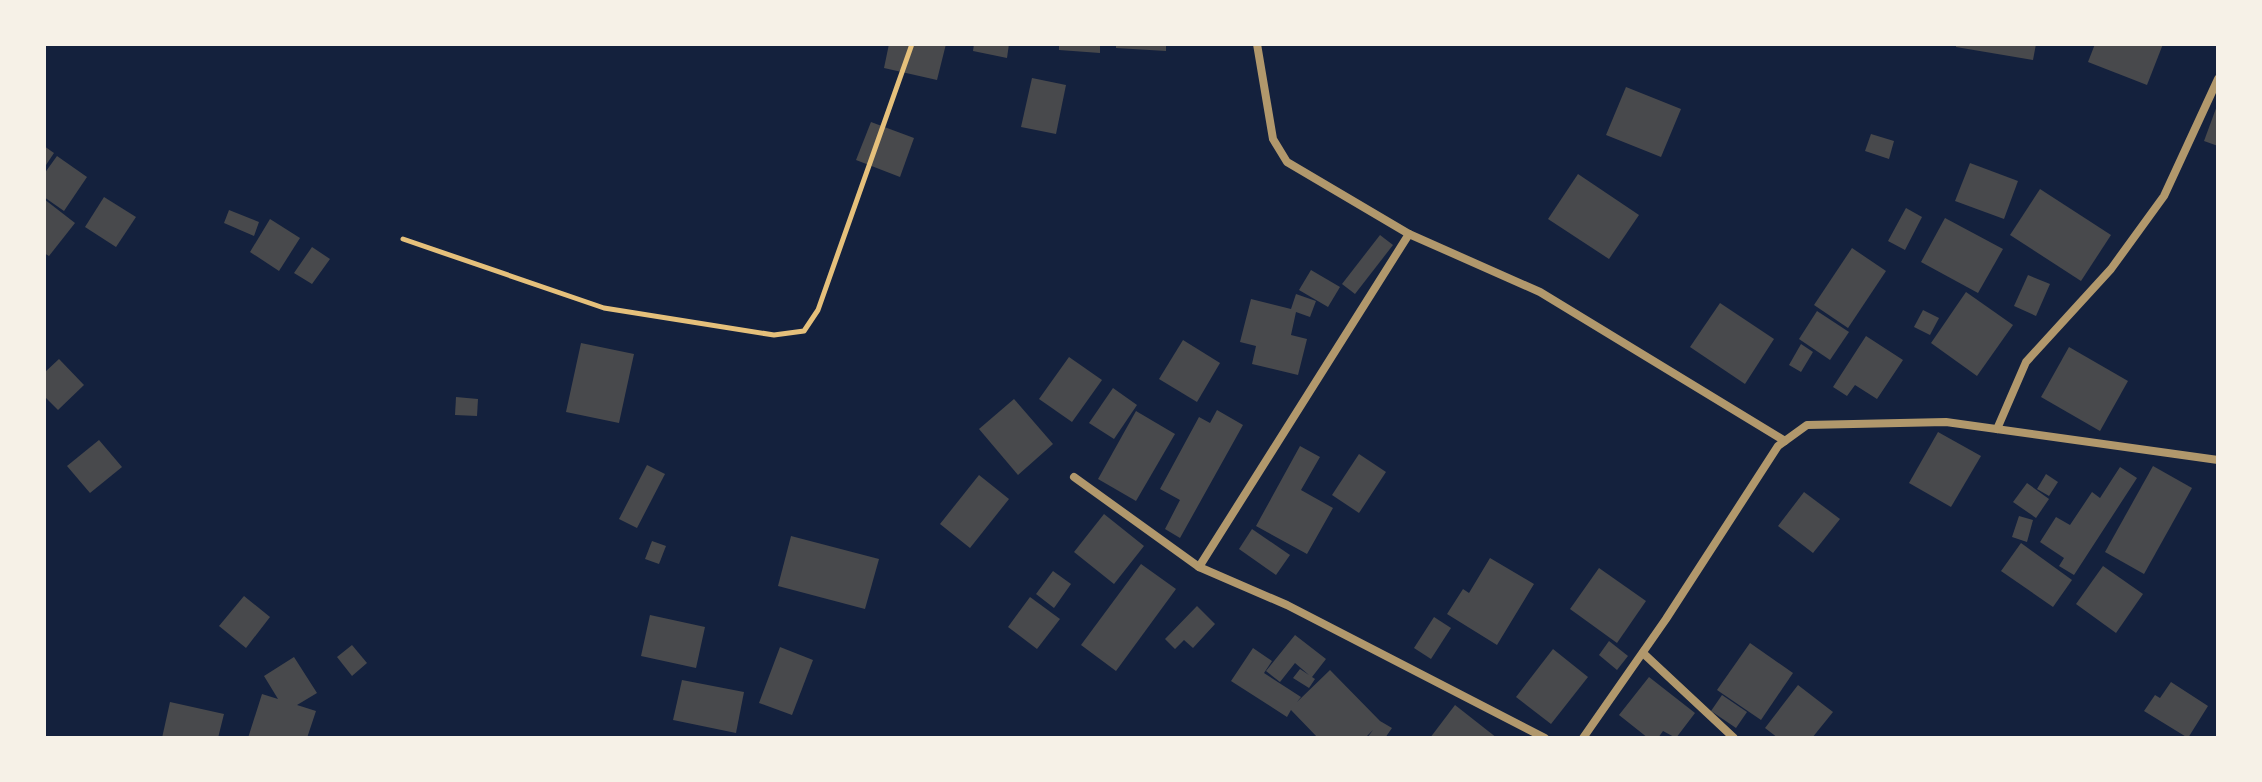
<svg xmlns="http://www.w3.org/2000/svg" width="2262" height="782" font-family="'PT Sans',sans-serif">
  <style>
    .building { fill: #48494c }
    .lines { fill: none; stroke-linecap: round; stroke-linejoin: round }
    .path { stroke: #e5c07b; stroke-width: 5 }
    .minor { stroke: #b1986c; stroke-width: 8 }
  </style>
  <rect width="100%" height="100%" fill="#14213d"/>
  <!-- building -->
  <g class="building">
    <path d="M889 44H946L937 80 884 68Z"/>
    <path d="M974 44H1009L1007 58 973 51Z"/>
    <path d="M1059 44H1100V53L1059 50Z"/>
    <path d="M1116 44H1166V51L1116 48Z"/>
    <path d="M1956 44H2036L2033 60 1956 47Z"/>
    <path d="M2095 44H2163L2147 85 2088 62Z"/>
    <path d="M1032 78 1066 85 1056 134 1021 127Z"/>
    <path d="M1626 87 1681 109 1661 157 1606 135Z"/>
    <path d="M2218 103V146L2204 141Z"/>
    <path d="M871 122 914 138 900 177 856 160Z"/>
    <path d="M1871 134 1894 141 1889 159 1865 151Z"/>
    <path d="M44 146 54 153 44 168Z"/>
    <path d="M57 156 87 177 64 211 44 197V174Z"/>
    <path d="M1970 163 2018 181 2004 219 1955 201Z"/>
    <path d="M1578 174 1639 215 1609 259 1548 219Z"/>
    <path d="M2040 189 2111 235 2081 281 2010 235Z"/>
    <path d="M104 197 136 217 116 247 85 227Z"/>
    <path d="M44 199 75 223 49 256 44 253Z"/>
    <path d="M1906 208 1922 217 1905 250 1888 241Z"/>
    <path d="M229 210 259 222 254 236 224 223Z"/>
    <path d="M1945 218 2003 249 1978 293 1921 262Z"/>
    <path d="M270 219 300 238 279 271 250 252Z"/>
    <path d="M1380 235 1393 245 1355 294 1342 284Z"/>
    <path d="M312 247 330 259 312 284 294 273Z"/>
    <path d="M1852 248 1886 271 1848 328 1814 305Z"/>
    <path d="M1311 270 1340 287 1328 307 1299 290Z"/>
    <path d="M2028 275 2050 284 2036 316 2014 306Z"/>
    <path d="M1966 292 2013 325 1977 376 1931 343Z"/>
    <path d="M1296 294 1316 301 1310 317 1296 312 1291 335 1307 339 1298 375 1252 364 1256 346 1240 342 1251 299 1291 309Z"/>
    <path d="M1720 303 1774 339 1745 384 1690 347Z"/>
    <path d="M1923 310 1939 318 1930 335 1914 327Z"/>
    <path d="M1817 311 1849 332 1830 360 1799 339Z"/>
    <path d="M1866 336 1903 360 1877 399 1855 385 1847 396 1833 387Z"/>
    <path d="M1183 340 1220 363 1197 402 1159 379Z"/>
    <path d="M581 343 634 354 619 423 566 412Z"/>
    <path d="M1801 344 1813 352 1801 372 1789 365Z"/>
    <path d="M2069 347 2128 381 2100 431 2041 397Z"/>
    <path d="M1069 357 1102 380 1072 422 1039 399Z"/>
    <path d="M59 359 84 385 58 410 44 396V373Z"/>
    <path d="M1113 388 1137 405 1114 439 1089 423Z"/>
    <path d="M456 397 478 399 477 416 455 415Z"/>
    <path d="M1014 399 1053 444 1018 475 979 429Z"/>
    <path d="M1217 410 1243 425 1180 538 1165 529 1180 500 1160 489 1199 417 1210 423Z"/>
    <path d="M1136 411 1175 434 1136 501 1098 479Z"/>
    <path d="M1938 432 1981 456 1951 507 1909 483Z"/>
    <path d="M99 440 122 467 90 493 67 466Z"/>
    <path d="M1300 446 1320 457 1301 490 1333 508 1307 554 1256 526Z"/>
    <path d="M1359 454 1386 472 1359 513 1332 495Z"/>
    <path d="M647 465 665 474 637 528 619 519Z"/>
    <path d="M2153 466 2192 488 2144 574 2105 552Z"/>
    <path d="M2120 467 2137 478 2074 575 2059 566 2064 558 2040 542 2056 517 2070 525 2092 492 2100 498Z"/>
    <path d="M2046 474 2058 482 2049 496 2037 489Z"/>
    <path d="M979 475 1009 499 970 548 940 524Z"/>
    <path d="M2027 483 2049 499 2036 518 2013 502Z"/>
    <path d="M1804 492 1840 519 1813 553 1778 526Z"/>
    <path d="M1104 514 1144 546 1114 584 1074 552Z"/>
    <path d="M2019 516 2033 520 2027 542 2012 537Z"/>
    <path d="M1252 529 1290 555 1276 575 1239 549Z"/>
    <path d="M791 536 879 559 865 609 778 586Z"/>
    <path d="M652 541 666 546 659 564 645 559Z"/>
    <path d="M2021 543 2072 580 2053 607 2001 571Z"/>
    <path d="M1490 558 1534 584 1497 645 1447 614 1463 589 1469 593Z"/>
    <path d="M1141 564 1176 589 1116 671 1081 645Z"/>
    <path d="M2103 566 2143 594 2116 633 2076 604Z"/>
    <path d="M1599 568 1646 601 1617 643 1570 609Z"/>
    <path d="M1053 571 1071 584 1054 608 1036 594Z"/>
    <path d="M244 596 270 617 246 648 219 626Z"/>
    <path d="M1030 597 1060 619 1037 649 1008 627Z"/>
    <path d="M1197 606 1215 624 1193 648 1184 640 1175 649 1165 639Z"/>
    <path d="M650 615 705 627 696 668 641 656Z"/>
    <path d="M1434 617 1451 628 1431 659 1414 648Z"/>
    <path d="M1295 635 1326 659 1312 677 1315 679 1309 688 1293 678 1300 669 1309 675 1295 663 1280 682 1266 671Z"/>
    <path d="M1609 641 1628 656 1617 670 1599 655Z"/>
    <path d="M1750 643 1793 673 1761 720 1717 690Z"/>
    <path d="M352 645 367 663 352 676 337 657Z"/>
    <path d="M780 647 813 660 792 715 759 703Z"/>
    <path d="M1253 648 1272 661 1264 673 1301 697 1297 702 1330 670 1380 721 1392 728 1385 738H1367L1373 730 1365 738H1318L1291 710 1287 717 1231 681Z"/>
    <path d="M1553 649 1588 677 1551 724 1516 697Z"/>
    <path d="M294 657 317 693 297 705 316 711 307 738H248L262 694 278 699 264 676Z"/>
    <path d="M1649 677 1695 713 1676 738 1663 731 1658 738H1648L1619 715Z"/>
    <path d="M682 680 744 692 736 733 673 720Z"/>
    <path d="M2171 682 2208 706 2188 738 2144 711 2155 695 2160 698Z"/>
    <path d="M1798 685 1833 712 1812 738H1778L1765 728Z"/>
    <path d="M1722 695 1747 712 1736 728 1711 711Z"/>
    <path d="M170 702 224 714 218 738H162Z"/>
    <path d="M1455 705 1497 738H1430Z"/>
  </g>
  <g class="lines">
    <!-- path -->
    <path class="path" d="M403 239 604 308 774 335 804 331 818 310 912 44"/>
    <!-- minor -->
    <g class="minor">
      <path d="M1257 44 1273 139 1287 162 1409 234 1540 292 1785 441"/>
      <path d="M1997 429 2026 362 2111 269 2164 196 2218 79"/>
      <path d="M1074 477 1199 567 1409 234"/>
      <path d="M1199 567 1287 605 1545 738"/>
      <path d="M1643 653 1734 738"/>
      <path d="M1583 738 1666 619 1778 446 1807 425 1946 422 2218 460"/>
    </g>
  </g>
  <!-- border -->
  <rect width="2262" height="782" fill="none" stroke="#f6f1e7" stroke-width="92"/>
</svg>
